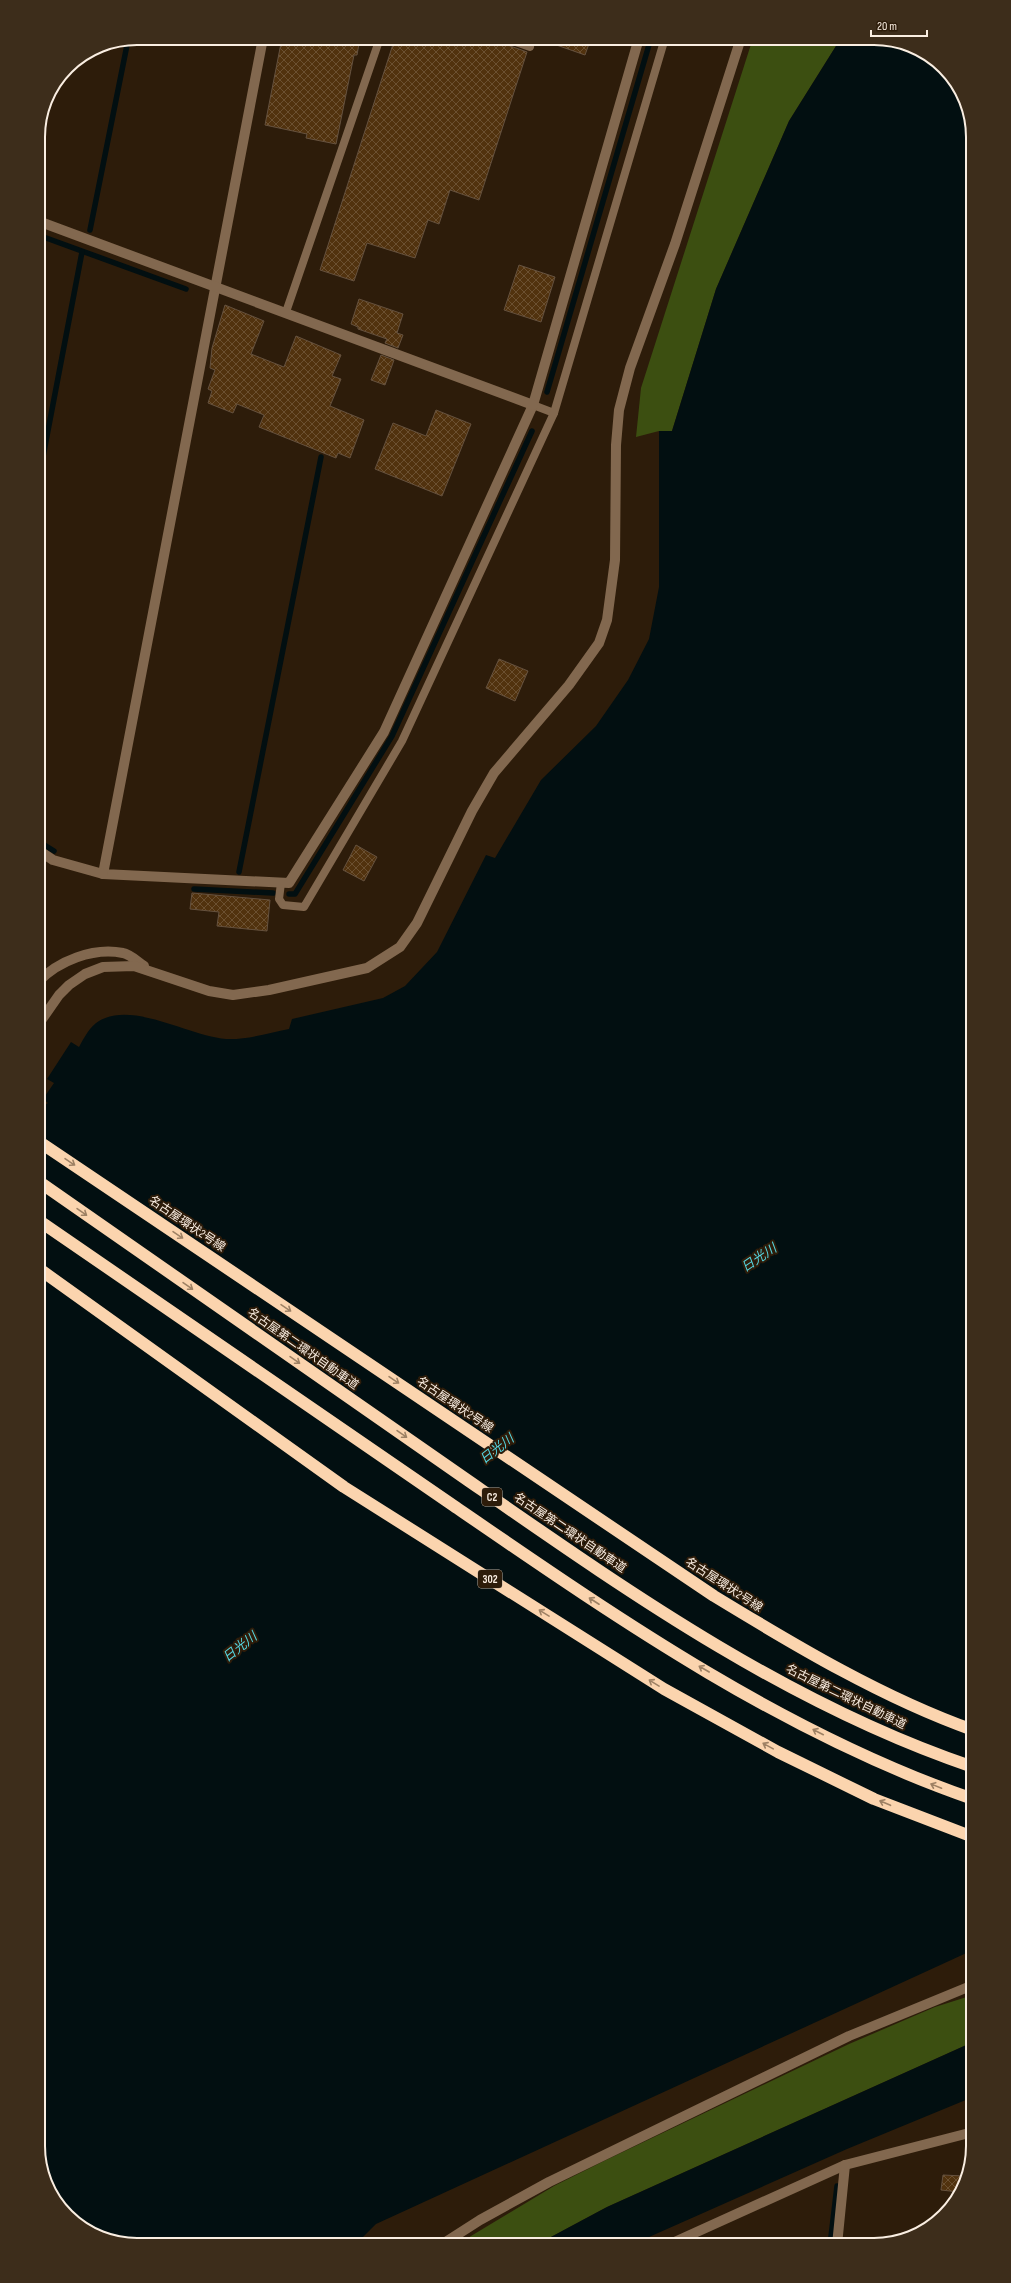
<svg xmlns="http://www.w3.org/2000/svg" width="1011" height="2283" font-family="'Sofia Sans Condensed','Noto Sans JP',sans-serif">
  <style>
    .green { fill: #3c4f11 }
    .water { fill: #020f11 }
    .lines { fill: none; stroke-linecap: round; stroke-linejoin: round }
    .stream { stroke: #020f11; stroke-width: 5.5 }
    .building { fill: url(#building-cross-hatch); stroke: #65513e }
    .lane { stroke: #82684f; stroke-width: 8 }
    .street { stroke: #82684f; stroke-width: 10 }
    .highway { stroke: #fbd4ae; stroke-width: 12 }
    .oneway { stroke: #9e8164 }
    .labels { text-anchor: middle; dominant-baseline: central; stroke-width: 4; stroke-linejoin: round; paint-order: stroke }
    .shield { fill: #2d1c0a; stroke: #bcafa1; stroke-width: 1 }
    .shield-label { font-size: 11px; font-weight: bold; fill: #faeee2 }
    .street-label { font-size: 12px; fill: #faeee2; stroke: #2d1c0a }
    .water-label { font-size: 13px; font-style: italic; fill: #55d6e1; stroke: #2d1c0a }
    .rim { fill: none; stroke: #faeee2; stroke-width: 2 }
  </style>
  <defs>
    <pattern id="building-cross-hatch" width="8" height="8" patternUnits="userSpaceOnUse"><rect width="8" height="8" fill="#51320e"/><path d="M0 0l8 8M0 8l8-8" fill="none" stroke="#6b5031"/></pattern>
  </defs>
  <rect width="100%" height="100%" fill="#2d1c0a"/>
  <!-- green -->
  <g class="green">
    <path d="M753 38H841L789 121 716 289 672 431H659L636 437 641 388Z"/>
    <path d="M973 1995V2042L607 2207 536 2245H456L554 2186 606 2160 849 2044 935 2007Z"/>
  </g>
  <!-- water -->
  <g class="water">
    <path d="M841 38H881L934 59 968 105 973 137V1950L376 2224 355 2245H130L77 2224 43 2178 38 2146V1110L48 1103 43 1099 54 1083 47 1079 71 1042 79 1047C84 1038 90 1026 99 1021 133 1001 189 1036 226 1039 247 1040 269 1033 289 1029L292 1019 383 998 405 986 437 952 486 855 495 858 541 780 596 726 628 680 649 639 659 587V431H672L716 289 789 121Z"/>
    <path d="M973 2042V2097L847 2149 631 2245H536L607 2207Z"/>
  </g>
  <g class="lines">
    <!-- stream -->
    <g class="stream">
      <path d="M90 230 128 40"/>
      <path d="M38 235 186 289"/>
      <path d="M547 392 651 38"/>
      <path d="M38 483 82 252"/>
      <path d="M38 841 54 851"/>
      <path d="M239 872 321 457"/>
      <path d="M194 889 273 893"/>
      <path d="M289 894H295L392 736 532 431"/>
      <path d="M830 2245 837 2186"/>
    </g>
  </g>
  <!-- building -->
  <g class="building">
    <path d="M282 38H360L357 55H354L336 144 306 138 307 134 265 125Z"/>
    <path d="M395 38H499L502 43 527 52 479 200 450 190 439 224 428 220 415 258 367 243 354 281 320 270Z"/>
    <path d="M545 38H591L585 55 545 41Z"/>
    <path d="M519 265 555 277 541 322 504 310Z"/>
    <path d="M359 299 403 314 397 333 403 335 398 348 385 343 387 339 358 329V327L351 324Z"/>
    <path d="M225 305 264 321 251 354 284 367 296 336 341 355 332 376 341 379 330 406 364 420 350 458 338 453 336 458 259 427 264 415 237 404 233 413 208 403 212 391 208 389 215 370 210 368 212 348Z"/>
    <path d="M381 355 394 360 385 385 371 380Z"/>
    <path d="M436 410 471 424 442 496 375 469 393 423 426 436Z"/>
    <path d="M499 659 528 671 515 701 486 688Z"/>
    <path d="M356 845 377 857 364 881 343 870Z"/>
    <path d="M192 893 270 900 267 931 217 926 219 912 190 909Z"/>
    <path d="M943 2175 964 2176 959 2192 941 2190Z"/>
  </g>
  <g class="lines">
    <!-- lane -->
    <g class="lane">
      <path d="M504 38 530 47"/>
      <path d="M286 312 380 38"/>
      <path d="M533 405 554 413"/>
      <path d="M281 883 279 899 283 905 304 907 402 741 554 413 665 38"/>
    </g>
    <!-- street -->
    <g class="street">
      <path d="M263 38 103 874 289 883 384 732 533 405 639 38"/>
      <path d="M38 221 533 405"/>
      <path d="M38 850 53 860 103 874"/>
      <path d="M38 982C58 961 93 947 123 953 130 954 138 962 144 966"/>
      <path d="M38 1025 59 995 69 985 85 974 103 967 134 966 209 991 233 995 269 990 367 968 400 947 417 923 472 811 494 773 569 685 599 643 607 620 615 560 616 445 619 410 630 368 675 244 741 38"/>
      <path d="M441 2245 480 2220 549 2182 849 2036 973 1985"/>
      <path d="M668 2245 845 2165 973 2132"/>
      <path d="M837 2245 845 2165"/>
    </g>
    <!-- highway -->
    <g class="highway">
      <path d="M38 1141 714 1596C796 1646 883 1698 973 1730"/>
      <path d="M38 1181C180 1280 321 1378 463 1477 623 1588 786 1704 973 1767"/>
      <path d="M38 1220C176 1316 315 1411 454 1506 617 1618 784 1734 973 1799"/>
      <path d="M38 1268 344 1487 664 1689 778 1752 874 1799 973 1837"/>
    </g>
  </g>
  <!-- one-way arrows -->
  <defs><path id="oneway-shaft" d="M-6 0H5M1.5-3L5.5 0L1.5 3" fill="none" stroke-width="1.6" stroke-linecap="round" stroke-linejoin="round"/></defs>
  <g class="oneway">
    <use href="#oneway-shaft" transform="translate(70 1162) rotate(34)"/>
    <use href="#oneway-shaft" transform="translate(82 1212) rotate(35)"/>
    <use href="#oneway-shaft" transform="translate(178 1235) rotate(34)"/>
    <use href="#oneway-shaft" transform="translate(188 1286) rotate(35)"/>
    <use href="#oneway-shaft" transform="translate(286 1308) rotate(34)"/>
    <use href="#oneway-shaft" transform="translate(295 1360) rotate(35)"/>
    <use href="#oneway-shaft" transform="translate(394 1380) rotate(34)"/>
    <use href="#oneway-shaft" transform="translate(402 1434) rotate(35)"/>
    <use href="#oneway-shaft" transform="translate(594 1601) rotate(-147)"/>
    <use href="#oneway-shaft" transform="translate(544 1613) rotate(-148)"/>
    <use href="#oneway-shaft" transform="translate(704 1669) rotate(-150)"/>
    <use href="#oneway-shaft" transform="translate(654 1683) rotate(-148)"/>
    <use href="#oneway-shaft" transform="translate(818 1732) rotate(-153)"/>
    <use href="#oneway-shaft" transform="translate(768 1746) rotate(-151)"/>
    <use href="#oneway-shaft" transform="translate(936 1786) rotate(-158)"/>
    <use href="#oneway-shaft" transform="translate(885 1803) rotate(-157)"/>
  </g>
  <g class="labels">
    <!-- shield labels -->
    <g class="shield">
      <rect x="482" y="1488" width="20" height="18" rx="3"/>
      <rect x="478" y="1570" width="24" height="18" rx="3"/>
    </g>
    <g class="shield-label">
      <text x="492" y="1497">C2</text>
      <text x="490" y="1579">302</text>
    </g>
    <!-- street labels -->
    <g class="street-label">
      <text transform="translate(187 1224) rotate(34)">名古屋環状2号線</text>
      <text transform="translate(303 1349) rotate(35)">名古屋第二環状自動車道</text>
      <text transform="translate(455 1405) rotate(34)">名古屋環状2号線</text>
      <text transform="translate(570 1533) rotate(34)">名古屋第二環状自動車道</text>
      <text transform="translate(724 1585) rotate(33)">名古屋環状2号線</text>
      <text transform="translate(846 1697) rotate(26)">名古屋第二環状自動車道</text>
    </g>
    <!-- water labels -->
    <g class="water-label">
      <text transform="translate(759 1258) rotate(-34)">日光川</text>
      <text transform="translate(497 1449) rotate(-38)">日光川</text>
      <text transform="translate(240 1647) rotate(-38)">日光川</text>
    </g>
  </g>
  <!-- crop -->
  <path d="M0 0H1011V2283H0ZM137 45H874A92 92 0 0 1 966 137V2146A92 92 0 0 1 874 2238H137A92 92 0 0 1 45 2146V137A92 92 0 0 1 137 45Z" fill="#3d2d1b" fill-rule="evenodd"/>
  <path class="rim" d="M137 45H874A92 92 0 0 1 966 137V2146A92 92 0 0 1 874 2238H137A92 92 0 0 1 45 2146V137A92 92 0 0 1 137 45Z"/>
  <!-- scale -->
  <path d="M871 30v6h56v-6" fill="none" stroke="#faeee2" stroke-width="2"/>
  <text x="877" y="30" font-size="12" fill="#faeee2" stroke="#2d1c0a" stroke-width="3" paint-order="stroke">20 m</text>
</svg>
